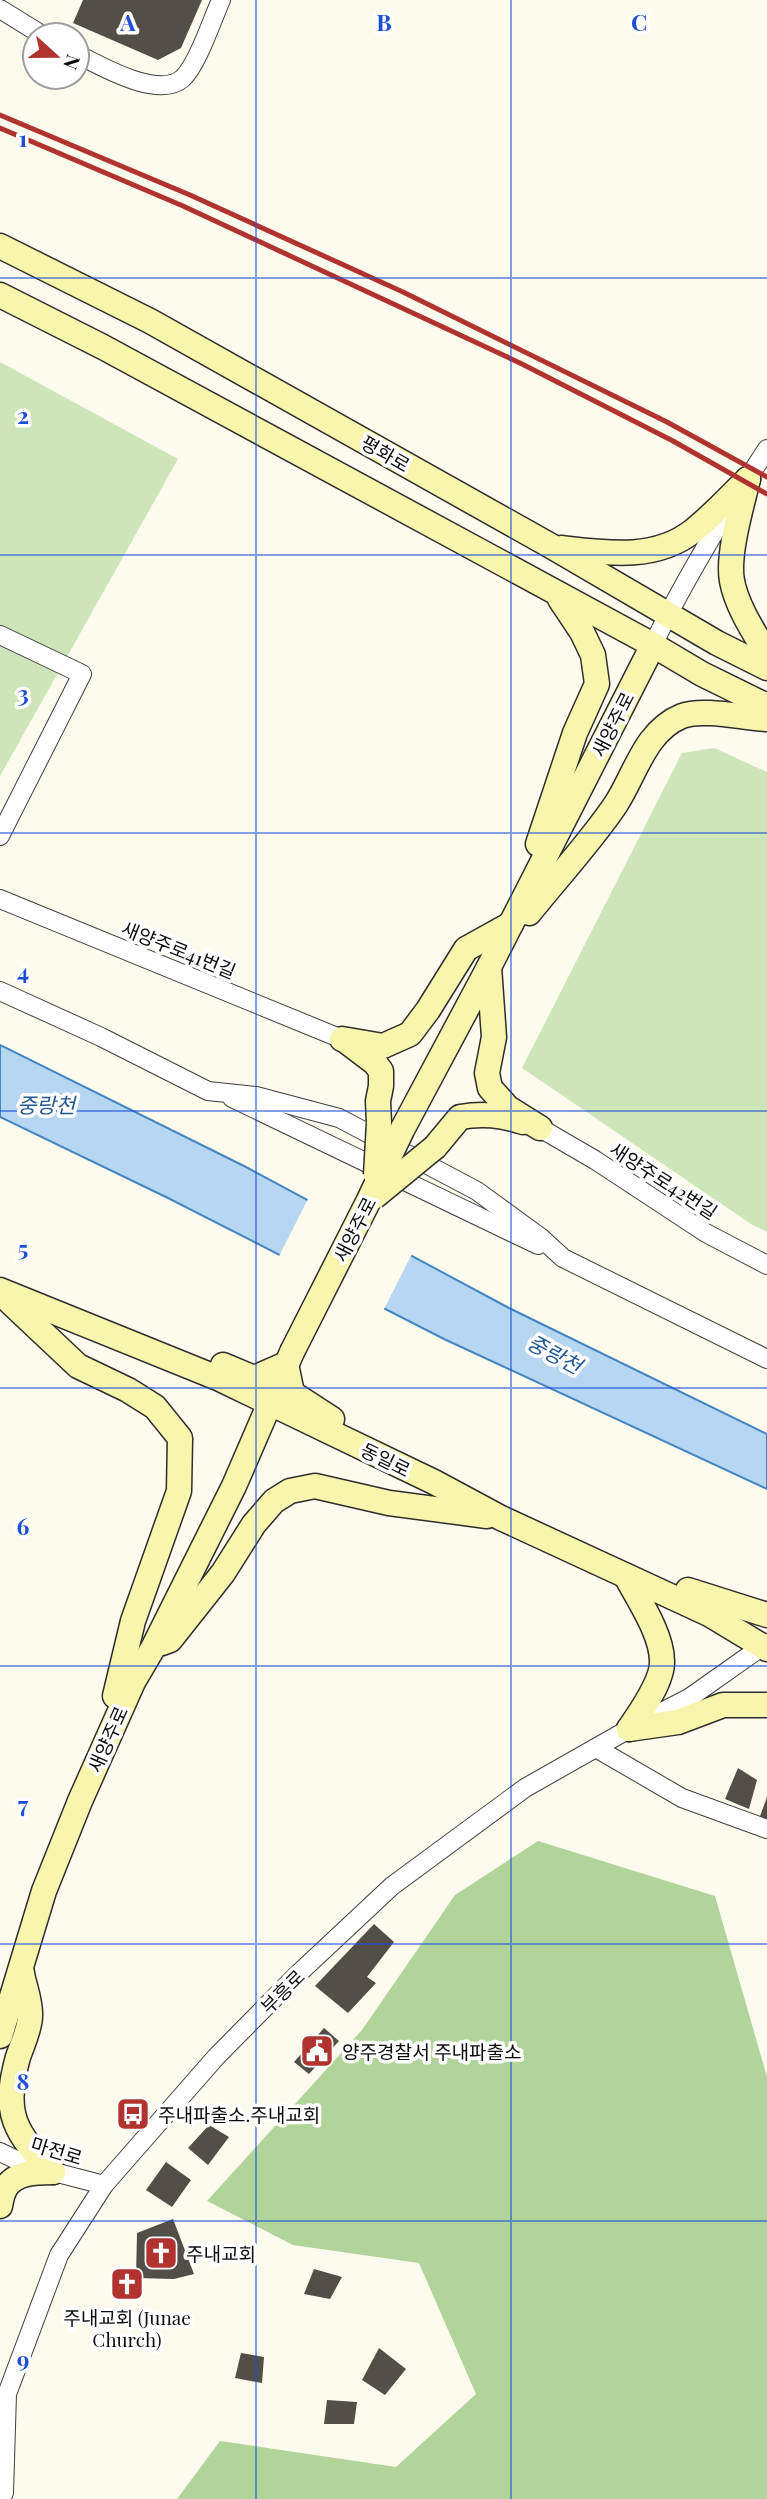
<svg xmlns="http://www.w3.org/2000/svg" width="767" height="2499" font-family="'Playfair Display','Noto Sans KR',serif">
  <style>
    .green { fill: #cde5b9 }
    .forest { fill: #b0d49a }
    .water { fill: #b6d6f1; stroke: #4386c1; stroke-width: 2 }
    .pier { fill: #fdfbed }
    .building { fill: #544e49 }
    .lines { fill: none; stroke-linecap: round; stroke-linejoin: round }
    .street-casing { stroke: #3f3f3f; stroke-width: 20 }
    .secondary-casing { stroke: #2e2e2e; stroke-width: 27 }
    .street { stroke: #fff; stroke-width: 18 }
    .secondary { stroke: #f8f5ad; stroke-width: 24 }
    .rail { stroke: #b03330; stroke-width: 5 }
    .secondary-bridge-casing { stroke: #2e2e2e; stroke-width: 27; stroke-linecap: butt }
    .secondary-bridge { stroke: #f8f5ad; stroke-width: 24 }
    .grid { fill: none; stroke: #1d4ed8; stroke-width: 2; stroke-opacity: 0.55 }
    .labels { text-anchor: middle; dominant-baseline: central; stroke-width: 7; stroke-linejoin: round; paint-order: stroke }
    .street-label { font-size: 19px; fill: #0c0c0c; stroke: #fff }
    .poi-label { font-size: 19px; fill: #0c0c0c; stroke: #fff; text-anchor: start }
    .water-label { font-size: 21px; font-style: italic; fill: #205893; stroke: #fff }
    .grid-label { font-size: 23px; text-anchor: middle; font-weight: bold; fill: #1d4ed8; stroke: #fff; stroke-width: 7; stroke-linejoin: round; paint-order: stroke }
  </style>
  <rect width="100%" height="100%" fill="#fdfbed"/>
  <!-- green -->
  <g class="green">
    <path d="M0 362 178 459 0 776Z"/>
    <path d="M714 748 767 772V1232L751 1224 522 1068 682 753Z"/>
  </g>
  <!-- forest -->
  <path class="forest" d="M538 1841 715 1896 767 2077V2499H177L220 2441 396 2467 476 2394 419 2263 293 2245 207 2201 362 2030 455 1895Z"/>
  <!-- water -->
  <path class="water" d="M0 1045 246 1167 509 1308 767 1434V1489L444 1339 168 1198 0 1117Z"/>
  <!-- pier -->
  <path class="pier" d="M309 1197 413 1252 383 1311 278 1258Z"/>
  <!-- building -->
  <g class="building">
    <path d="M83 0H202L181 48 158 60 73 23Z"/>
    <path d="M738 1768 757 1780 749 1809 725 1799Z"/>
    <path d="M767 1797V1821L759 1819Z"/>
    <path d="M374 1924 394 1942 367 1977 376 1983 348 2013 315 1986Z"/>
    <path d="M324 2028 339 2041 309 2074 294 2062Z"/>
    <path d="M209 2125 229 2137 208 2165 188 2148Z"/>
    <path d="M166 2162 191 2180 172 2207 146 2190Z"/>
    <path d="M173 2219 194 2274 174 2279 136 2278 137 2233Z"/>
    <path d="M314 2269 342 2277 330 2299 304 2294Z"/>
    <path d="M379 2348 406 2369 385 2395 362 2380Z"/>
    <path d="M241 2353 264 2357 262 2383 235 2378Z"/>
    <path d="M327 2400 357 2402 354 2424H324Z"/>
  </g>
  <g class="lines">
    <defs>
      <g id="street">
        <path d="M0 9 42 35"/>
        <path d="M77 54C101 66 159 100 183 78 198 63 212 20 221 0"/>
        <path d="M0 635 82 674 0 836"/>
        <path d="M653 645C686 576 725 513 767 449"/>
        <path d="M0 899 342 1039"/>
        <path d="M0 991 101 1037 208 1091 256 1096 339 1118 477 1191 540 1237 563 1258 767 1359"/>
        <path d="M232 1098 538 1245"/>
        <path d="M540 1128 595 1160 706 1233 767 1265"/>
        <path d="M596 1748 682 1798 767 1829"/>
        <path d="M0 2152 27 2165 104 2185"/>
        <path d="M0 2496 4 2493 7 2394 59 2255 104 2185 216 2057 298 1974 392 1886 525 1788 629 1729 689 1698 767 1643"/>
      </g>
      <g id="secondary">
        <path d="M0 246 150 321 551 546 717 643 767 668"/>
        <path d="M0 295 103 347 653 645 702 674 767 706"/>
        <path d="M748 479C742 505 727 554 732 581 737 607 754 632 767 654"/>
        <path d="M561 548C605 553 655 561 693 531 712 516 730 496 748 479"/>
        <path d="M538 844 575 733 597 684 593 655 582 632 560 599"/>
        <path d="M529 913C557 878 592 840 616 804 636 773 645 731 682 716 703 708 744 718 767 719"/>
        <path d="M489 967 494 1037 487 1073 490 1088 508 1108 540 1128"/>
        <path d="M342 1039 383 1046 410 1034 428 1010 466 949 511 924"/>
        <path d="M346 1041 375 1063 381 1071V1086L378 1101 379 1123"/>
        <path d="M402 1130 489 967 653 645"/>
        <path d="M435 1147 460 1117C483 1113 501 1115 523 1122"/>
        <path d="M0 1290 220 1379 434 1482 501 1518 709 1614 767 1649"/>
        <path d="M8 1300 78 1366 128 1390 155 1407 180 1438 179 1491 133 1621 115 1696"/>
        <path d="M223 1365 254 1378 286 1364 292 1393 332 1419"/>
        <path d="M626 1576C638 1599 662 1634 662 1661 663 1681 640 1713 629 1729"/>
        <path d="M688 1590 767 1615"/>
        <path d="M162 1643 170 1640 223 1573 254 1524 274 1501 290 1491 315 1486 389 1503 487 1516"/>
        <path d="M629 1729 678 1722 723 1705H767"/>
        <path d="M22 1973C24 1986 31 2002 30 2016 30 2029 22 2045 18 2057 2 2114 15 2133 53 2172"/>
        <path d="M0 2036 44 1891 80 1801 133 1682 153 1648 234 1486 292 1352"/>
        <path d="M0 2206C1 2201 2 2194 5 2189 14 2172 37 2172 53 2172"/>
      </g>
    </defs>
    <!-- street casing -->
    <use href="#street" class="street-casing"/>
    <!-- secondary casing -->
    <use href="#secondary" class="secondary-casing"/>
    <!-- street -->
    <use href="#street" class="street"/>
    <!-- secondary -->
    <use href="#secondary" class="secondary"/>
    <!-- rail -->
    <g class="rail">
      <path d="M0 115 190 195 403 292 667 422 767 477"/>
      <path d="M0 128 183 206 520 363 673 441 767 494"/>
    </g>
    <defs>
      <g id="secondary-bridge">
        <path d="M376 1175 379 1123"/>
        <path d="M374 1197 435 1147"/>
        <path d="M292 1352 368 1202 402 1130"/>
      </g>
    </defs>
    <!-- secondary-bridge casing -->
    <use href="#secondary-bridge" class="secondary-bridge-casing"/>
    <!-- secondary-bridge -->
    <use href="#secondary-bridge" class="secondary-bridge"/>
  </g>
  <!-- grid -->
  <path class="grid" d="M256 0V2499M511 0V2499M0 278H767M0 555H767M0 833H767M0 1111H767M0 1388H767M0 1666H767M0 1944H767M0 2221H767"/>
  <!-- icons -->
  <defs>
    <symbol id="civic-square" viewBox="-11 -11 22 22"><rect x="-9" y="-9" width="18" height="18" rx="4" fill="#b03330" stroke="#fff"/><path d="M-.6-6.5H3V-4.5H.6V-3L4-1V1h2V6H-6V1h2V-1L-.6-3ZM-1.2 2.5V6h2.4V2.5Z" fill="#fff"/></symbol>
    <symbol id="bus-square" viewBox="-11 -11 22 22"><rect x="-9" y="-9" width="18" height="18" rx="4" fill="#b03330" stroke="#fff"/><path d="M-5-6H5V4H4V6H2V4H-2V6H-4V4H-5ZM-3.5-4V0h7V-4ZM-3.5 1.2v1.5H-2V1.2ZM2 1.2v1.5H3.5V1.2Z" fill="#fff"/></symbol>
    <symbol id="church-square" viewBox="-11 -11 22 22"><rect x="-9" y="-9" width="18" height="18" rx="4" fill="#b03330" stroke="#fff"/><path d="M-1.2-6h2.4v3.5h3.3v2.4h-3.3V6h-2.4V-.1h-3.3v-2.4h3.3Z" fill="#fff"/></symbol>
  </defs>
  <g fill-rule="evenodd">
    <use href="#civic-square" x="298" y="2032" width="38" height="38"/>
    <use href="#bus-square" x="114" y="2095" width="38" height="38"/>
    <use href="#church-square" x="142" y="2234" width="38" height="38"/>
    <use href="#church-square" x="108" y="2265" width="38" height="38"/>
  </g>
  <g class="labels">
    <!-- street labels -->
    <g class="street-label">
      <text transform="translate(386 453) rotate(30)">평화로</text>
      <text transform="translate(612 724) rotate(-63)">새양주로</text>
      <text transform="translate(179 949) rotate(22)">새양주로41번길</text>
      <text transform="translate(664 1180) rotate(33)">새양주로42번길</text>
      <text transform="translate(354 1229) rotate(-63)">새양주로</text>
      <text transform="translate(386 1459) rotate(26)">동일로</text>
      <text transform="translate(107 1739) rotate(-66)">새양주로</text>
      <text transform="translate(282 1991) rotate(-45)">부흥로</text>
      <text transform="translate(57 2150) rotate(17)">마전로</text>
    </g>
    <!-- poi labels -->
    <g class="poi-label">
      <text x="342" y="2051">양주경찰서 주내파출소</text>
      <text x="158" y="2114">주내파출소.주내교회</text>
      <text x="186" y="2253">주내교회</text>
      <text x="127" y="2317" text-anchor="middle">주내교회 (Junae<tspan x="127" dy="22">Church)</tspan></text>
    </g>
    <!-- water labels -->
    <g class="water-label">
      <text x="46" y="1104">중랑천</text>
      <text transform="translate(555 1353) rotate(28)">중랑천</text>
    </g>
  </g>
  <g class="grid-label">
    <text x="128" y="31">A</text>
    <text x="384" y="31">B</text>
    <text x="639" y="31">C</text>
    <text x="23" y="147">1</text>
    <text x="23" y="424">2</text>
    <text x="23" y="702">3</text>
    <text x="23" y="980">4</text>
    <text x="23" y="1257">5</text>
    <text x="23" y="1535">6</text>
    <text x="23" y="1813">7</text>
    <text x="23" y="2090">8</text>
    <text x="23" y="2368">9</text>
  </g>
  <!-- north arrow -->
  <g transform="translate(56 56) rotate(111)"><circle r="33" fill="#ffffff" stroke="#9e9e9e" stroke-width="2"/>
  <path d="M0-5L12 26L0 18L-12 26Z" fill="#b03330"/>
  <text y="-10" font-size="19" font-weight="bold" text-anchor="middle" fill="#0c0c0c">N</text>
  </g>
</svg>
